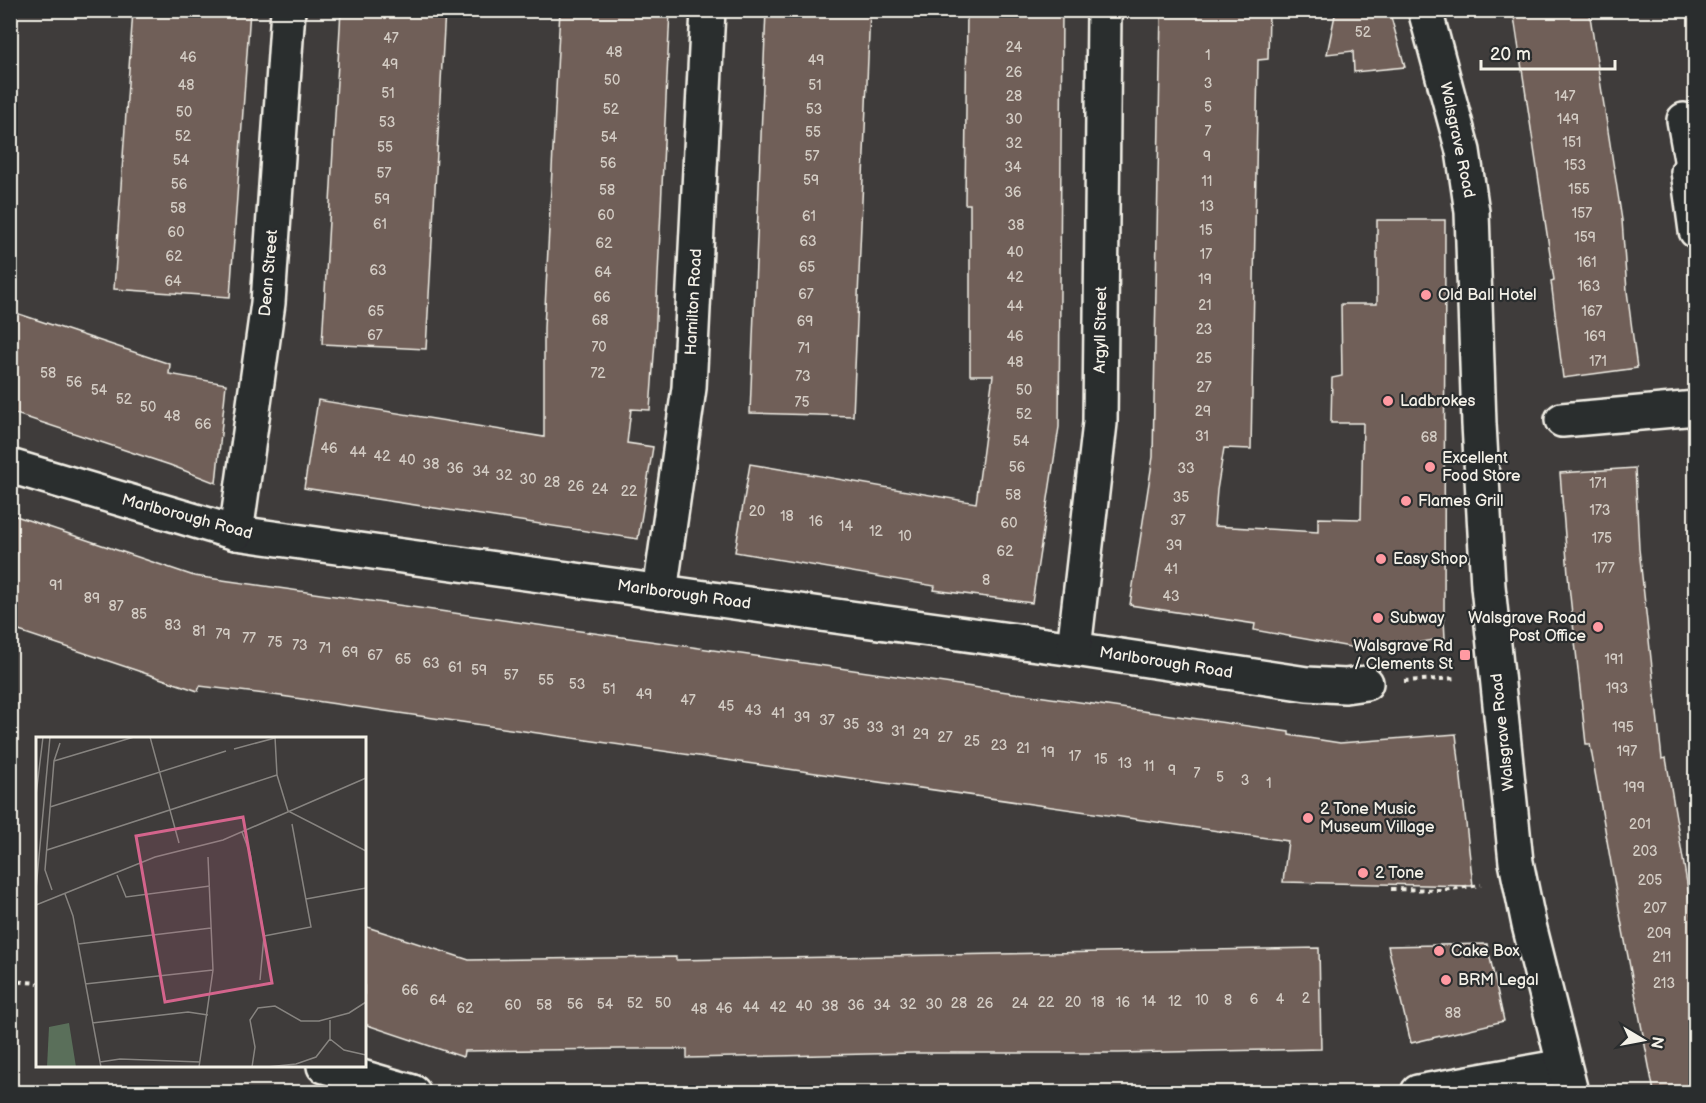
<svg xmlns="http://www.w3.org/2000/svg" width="1706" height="1103" font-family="'Balsamiq Sans',sans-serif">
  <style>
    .building { fill: #6f5e58; stroke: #f4f1e8; stroke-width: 1.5 }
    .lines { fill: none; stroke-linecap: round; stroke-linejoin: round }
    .minor-casing { stroke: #f4f1e8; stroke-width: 38 }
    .highway-casing { stroke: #f4f1e8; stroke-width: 38 }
    .path { stroke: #f4f1e8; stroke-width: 4; stroke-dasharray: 4.5 4.5; stroke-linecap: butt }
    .minor { stroke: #2a2d2e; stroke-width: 33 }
    .highway { stroke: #2a2d2e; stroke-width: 33 }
    .poi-dot { fill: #ff9aa2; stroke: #2a2d2e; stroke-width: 2 }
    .labels { text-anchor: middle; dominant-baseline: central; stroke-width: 4.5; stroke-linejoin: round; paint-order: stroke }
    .number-label { font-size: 14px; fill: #d3ccc4 }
    .street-label { font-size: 16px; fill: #f4f1e8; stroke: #2a2d2e }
    .poi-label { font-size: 16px; fill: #f4f1e8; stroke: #2a2d2e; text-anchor: start }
    .inset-road { fill: none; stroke: #878480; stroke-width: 1.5 }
    .view { fill: #d4648c; fill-opacity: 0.15; stroke: #d4648c; stroke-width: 3 }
    .inset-edge { fill: none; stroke: #f4f1e8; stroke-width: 3 }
  </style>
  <rect width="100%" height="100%" fill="#3f3c3b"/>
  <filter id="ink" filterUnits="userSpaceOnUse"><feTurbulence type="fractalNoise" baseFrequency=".0167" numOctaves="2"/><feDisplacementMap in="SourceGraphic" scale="12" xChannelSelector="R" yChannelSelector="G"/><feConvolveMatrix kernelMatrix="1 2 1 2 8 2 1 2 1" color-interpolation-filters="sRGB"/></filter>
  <g filter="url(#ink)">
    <!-- building -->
    <g class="building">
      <path d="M133 10H250L230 297 114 289Z"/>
      <path d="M341 10H445L426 349 322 344Z"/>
      <path d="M560 10H670L655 341 650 410 631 409 627 443 653 447 638 539 304 488 318 400 544 437V328Z"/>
      <path d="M766 10H870L853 416 750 413Z"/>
      <path d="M967 10H1062L1059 427 1032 603 934 590 935 586 735 552 750 464 976 503 993 375H970V204H965Z"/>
      <path d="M1161 10H1269L1268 59 1258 60 1251 449 1224 448 1217 490 1214 526 1318 532V518L1361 519 1363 423H1331L1332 378 1342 376 1341 304H1377V220H1445L1444 620 1445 638 1373 651 1254 630 1255 624 1130 605 1153 457Z"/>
      <path d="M1336 10H1389L1405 67 1354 72 1353 51 1327 54Z"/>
      <path d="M1513 10H1589L1622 220 1627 291 1637 368 1563 378 1551 281 1554 280Z"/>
      <path d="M10 311 170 364 169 374 226 384 216 483 170 465 10 412Z"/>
      <path d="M1635 468 1639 549 1662 759 1666 758 1695 931V1092H1654L1621 920 1590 744H1586L1569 586 1560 473Z"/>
      <path d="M10 514 194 576 1289 732V735L1340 743 1456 734 1473 886 1283 882 1288 841 281 696 200 686 198 691 10 628Z"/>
      <path d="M364 926 469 960 676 957V960L1319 948 1321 1049 1119 1053H913L687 1058V1049H621L464 1051 463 1057 364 1024Z"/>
      <path d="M1487 944 1504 1021 1411 1043 1388 946Z"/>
    </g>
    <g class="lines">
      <defs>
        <g id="minor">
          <path d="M1684 120 1692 165 1688 171 1696 231"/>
          <path d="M1562 420 1696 408"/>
          <path d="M10 466 236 533 1074 649 1307 684 1345 686 1366 683"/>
          <path d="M236 533 268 303 288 10"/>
          <path d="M660 592 689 388 708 10"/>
          <path d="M1074 649 1100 423 1104 10"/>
          <path d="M324 1066 413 1092"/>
          <path d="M1418 1092 1564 1066"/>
        </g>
        <path id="highway" d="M1425 10 1463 151 1472 212 1479 424 1488 586 1516 862 1529 925 1571 1092"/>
      </defs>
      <!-- minor casing -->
      <use href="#minor" class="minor-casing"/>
      <!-- highway casing -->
      <use href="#highway" class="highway-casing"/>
      <!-- path -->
      <g class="path">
        <path d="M1404 681 1457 678"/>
        <path d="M1391 889 1442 890 1481 885"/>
        <path d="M10 981 38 983"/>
      </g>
      <!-- minor -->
      <use href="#minor" class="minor"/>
      <!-- highway -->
      <use href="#highway" class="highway"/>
    </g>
  </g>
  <!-- markers -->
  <g class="poi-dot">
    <circle cx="1426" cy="295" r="6"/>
    <circle cx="1388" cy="401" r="6"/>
    <circle cx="1430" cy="467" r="6"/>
    <circle cx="1406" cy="501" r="6"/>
    <circle cx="1381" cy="559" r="6"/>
    <circle cx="1378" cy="618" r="6"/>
    <circle cx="1598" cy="627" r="6"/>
    <rect x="1459" y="649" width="12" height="12" rx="3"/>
    <circle cx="1308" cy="818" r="6"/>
    <circle cx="1363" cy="873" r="6"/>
    <circle cx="1439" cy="951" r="6"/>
    <circle cx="1446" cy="980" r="6"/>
  </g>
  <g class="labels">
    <!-- number labels -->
    <g class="number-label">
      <text x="1363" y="32">52</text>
      <text x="391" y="38">47</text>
      <text x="1014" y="47">24</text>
      <text x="614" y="52">48</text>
      <text x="1208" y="55">1</text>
      <text x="188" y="57">46</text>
      <text x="816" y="60">49</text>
      <text x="390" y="64">49</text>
      <text x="1014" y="72">26</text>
      <text x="612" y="80">50</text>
      <text x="1208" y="83">3</text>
      <text x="186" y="85">48</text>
      <text x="815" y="85">51</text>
      <text x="388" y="93">51</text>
      <text x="1014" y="96">28</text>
      <text x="1565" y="96">147</text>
      <text x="1208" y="107">5</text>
      <text x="611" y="109">52</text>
      <text x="814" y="109">53</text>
      <text x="184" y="112">50</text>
      <text x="1014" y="119">30</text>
      <text x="1568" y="119">149</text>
      <text x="387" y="122">53</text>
      <text x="1208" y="131">7</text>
      <text x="813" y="132">55</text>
      <text x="183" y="136">52</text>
      <text x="609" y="137">54</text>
      <text x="1572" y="142">151</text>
      <text x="1014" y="143">32</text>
      <text x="385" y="147">55</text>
      <text x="812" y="156">57</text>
      <text x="1207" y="156">9</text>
      <text x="181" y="160">54</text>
      <text x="608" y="163">56</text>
      <text x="1575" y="165">153</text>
      <text x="1013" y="167">34</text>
      <text x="384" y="173">57</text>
      <text x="811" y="180">59</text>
      <text x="1207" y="181">11</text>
      <text x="179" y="184">56</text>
      <text x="1579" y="189">155</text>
      <text x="607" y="190">58</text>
      <text x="1013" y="192">36</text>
      <text x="382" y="199">59</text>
      <text x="1207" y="206">13</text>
      <text x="178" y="208">58</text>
      <text x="1582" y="213">157</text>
      <text x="606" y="215">60</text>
      <text x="809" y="216">61</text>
      <text x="380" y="224">61</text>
      <text x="1016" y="225">38</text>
      <text x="1206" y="230">15</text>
      <text x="176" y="232">60</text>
      <text x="1585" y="237">159</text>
      <text x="808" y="241">63</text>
      <text x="604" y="243">62</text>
      <text x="1015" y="252">40</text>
      <text x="1206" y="254">17</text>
      <text x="174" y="256">62</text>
      <text x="1587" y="262">161</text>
      <text x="807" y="267">65</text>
      <text x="378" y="270">63</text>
      <text x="603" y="272">64</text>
      <text x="1015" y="277">42</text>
      <text x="1205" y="279">19</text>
      <text x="173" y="281">64</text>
      <text x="1589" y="286">163</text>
      <text x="806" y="294">67</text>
      <text x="602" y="297">66</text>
      <text x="1205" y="305">21</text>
      <text x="1015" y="306">44</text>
      <text x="376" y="311">65</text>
      <text x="1592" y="311">167</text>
      <text x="600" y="320">68</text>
      <text x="805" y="321">69</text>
      <text x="1204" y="329">23</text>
      <text x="375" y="335">67</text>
      <text x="1015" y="336">46</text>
      <text x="1595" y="336">169</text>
      <text x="599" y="347">70</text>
      <text x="804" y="348">71</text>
      <text x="1204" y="358">25</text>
      <text x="1598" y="361">171</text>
      <text x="1015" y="362">48</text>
      <text x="48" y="373">58</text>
      <text x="598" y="373">72</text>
      <text x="803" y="376">73</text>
      <text x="74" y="382">56</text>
      <text x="1204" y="387">27</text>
      <text x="99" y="390">54</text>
      <text x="1024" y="390">50</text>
      <text x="124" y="399">52</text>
      <text x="802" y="402">75</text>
      <text x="148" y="407">50</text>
      <text x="1203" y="411">29</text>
      <text x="1024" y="414">52</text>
      <text x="172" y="416">48</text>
      <text x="203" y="424">66</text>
      <text x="1202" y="436">31</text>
      <text x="1429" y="437">68</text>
      <text x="1021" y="441">54</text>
      <text x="329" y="448">46</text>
      <text x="358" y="452">44</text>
      <text x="382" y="456">42</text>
      <text x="407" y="460">40</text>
      <text x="431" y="464">38</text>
      <text x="1017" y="467">56</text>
      <text x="455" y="468">36</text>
      <text x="1186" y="468">33</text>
      <text x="481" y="471">34</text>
      <text x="504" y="475">32</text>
      <text x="528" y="479">30</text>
      <text x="552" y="482">28</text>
      <text x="1598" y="483">171</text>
      <text x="576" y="486">26</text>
      <text x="600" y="489">24</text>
      <text x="629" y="491">22</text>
      <text x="1013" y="495">58</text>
      <text x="1181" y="497">35</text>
      <text x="1600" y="510">173</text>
      <text x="757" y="511">20</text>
      <text x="787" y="516">18</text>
      <text x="1178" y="520">37</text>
      <text x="816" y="521">16</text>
      <text x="1009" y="523">60</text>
      <text x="846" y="526">14</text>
      <text x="876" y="531">12</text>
      <text x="905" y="536">10</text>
      <text x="1602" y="538">175</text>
      <text x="1174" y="545">39</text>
      <text x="1005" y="551">62</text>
      <text x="1605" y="568">177</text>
      <text x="1171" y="569">41</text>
      <text x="986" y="580">8</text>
      <text x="56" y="585">91</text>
      <text x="1171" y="596">43</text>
      <text x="92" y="598">89</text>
      <text x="116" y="606">87</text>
      <text x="139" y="614">85</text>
      <text x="173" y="625">83</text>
      <text x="199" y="631">81</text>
      <text x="223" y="634">79</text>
      <text x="249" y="638">77</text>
      <text x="275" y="642">75</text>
      <text x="300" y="645">73</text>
      <text x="325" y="648">71</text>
      <text x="350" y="652">69</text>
      <text x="375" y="655">67</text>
      <text x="403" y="659">65</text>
      <text x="1614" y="659">191</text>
      <text x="431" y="663">63</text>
      <text x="455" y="667">61</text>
      <text x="479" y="670">59</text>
      <text x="511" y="675">57</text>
      <text x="546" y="680">55</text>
      <text x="577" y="684">53</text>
      <text x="1617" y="688">193</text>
      <text x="609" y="689">51</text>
      <text x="644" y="694">49</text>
      <text x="688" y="700">47</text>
      <text x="726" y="706">45</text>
      <text x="753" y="710">43</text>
      <text x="778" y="713">41</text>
      <text x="802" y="717">39</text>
      <text x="827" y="720">37</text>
      <text x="851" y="724">35</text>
      <text x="875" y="727">33</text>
      <text x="1623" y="727">195</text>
      <text x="898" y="731">31</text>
      <text x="921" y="734">29</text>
      <text x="945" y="737">27</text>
      <text x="972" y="741">25</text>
      <text x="999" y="745">23</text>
      <text x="1023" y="748">21</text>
      <text x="1627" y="751">197</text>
      <text x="1048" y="752">19</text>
      <text x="1075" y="756">17</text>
      <text x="1101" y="759">15</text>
      <text x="1125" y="763">13</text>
      <text x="1149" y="766">11</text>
      <text x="1172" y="770">9</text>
      <text x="1197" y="773">7</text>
      <text x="1220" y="777">5</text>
      <text x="1245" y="780">3</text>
      <text x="1269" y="783">1</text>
      <text x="1634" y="787">199</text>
      <text x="1640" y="824">201</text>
      <text x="1645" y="851">203</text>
      <text x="1650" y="880">205</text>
      <text x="1655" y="908">207</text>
      <text x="1659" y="933">209</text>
      <text x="1662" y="957">211</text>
      <text x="1664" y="983">213</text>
      <text x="410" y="990">66</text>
      <text x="1306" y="998">2</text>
      <text x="1254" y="999">6</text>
      <text x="1280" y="999">4</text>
      <text x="438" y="1000">64</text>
      <text x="1202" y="1000">10</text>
      <text x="1228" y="1000">8</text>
      <text x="1149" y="1001">14</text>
      <text x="1175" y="1001">12</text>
      <text x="1046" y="1002">22</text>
      <text x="1073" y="1002">20</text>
      <text x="1098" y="1002">18</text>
      <text x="1123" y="1002">16</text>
      <text x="635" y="1003">52</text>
      <text x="663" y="1003">50</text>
      <text x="959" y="1003">28</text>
      <text x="985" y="1003">26</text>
      <text x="1020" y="1003">24</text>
      <text x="575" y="1004">56</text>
      <text x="605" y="1004">54</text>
      <text x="908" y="1004">32</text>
      <text x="934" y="1004">30</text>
      <text x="513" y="1005">60</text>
      <text x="544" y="1005">58</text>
      <text x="856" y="1005">36</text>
      <text x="882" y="1005">34</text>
      <text x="804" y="1006">40</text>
      <text x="830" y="1006">38</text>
      <text x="751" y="1007">44</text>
      <text x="778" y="1007">42</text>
      <text x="465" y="1008">62</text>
      <text x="724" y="1008">46</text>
      <text x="699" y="1009">48</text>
      <text x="1453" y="1013">88</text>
    </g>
    <!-- street labels -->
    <g class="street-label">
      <text transform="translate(1457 140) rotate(78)">Walsgrave Road</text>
      <text transform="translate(269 273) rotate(-85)">Dean Street</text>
      <text transform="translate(694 302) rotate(-87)">Hamilton Road</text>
      <text transform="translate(1101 330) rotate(-89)">Argyll Street</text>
      <text transform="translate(187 517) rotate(15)">Marlborough Road</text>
      <text transform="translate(684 595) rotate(8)">Marlborough Road</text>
      <text transform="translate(1166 663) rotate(9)">Marlborough Road</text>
      <text transform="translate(1503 732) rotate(-96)">Walsgrave Road</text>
    </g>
    <!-- poi labels -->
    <g class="poi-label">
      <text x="1438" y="295">Old Ball Hotel</text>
      <text x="1400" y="401">Ladbrokes</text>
      <text x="1442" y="458">Excellent<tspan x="1442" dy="18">Food Store</tspan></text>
      <text x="1418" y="501">Flames Grill</text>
      <text x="1393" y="559">Easy Shop</text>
      <text x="1390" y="618">Subway</text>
      <text x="1586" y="618" text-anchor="end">Walsgrave Road<tspan x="1586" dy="18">Post Office</tspan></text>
      <text x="1453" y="646" text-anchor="end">Walsgrave Rd<tspan x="1453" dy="18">/ Clements St</tspan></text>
      <text x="1320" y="809">2 Tone Music<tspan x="1320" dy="18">Museum Village</tspan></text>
      <text x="1375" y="873">2 Tone</text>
      <text x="1451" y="951">Cake Box</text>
      <text x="1458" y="980">BRM Legal</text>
    </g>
  </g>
  <!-- overview -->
  <g transform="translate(36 737)">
    <rect width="330" height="330" fill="#3f3c3b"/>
    <path d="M33 286 40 330H11L13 290Z" fill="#5a6f5a"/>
    <path class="inset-road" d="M114 0 143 106M239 0 241 38 252 74 330 114M198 12 239 1M18 24 98 0M0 58 7 0M14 70 190 14M206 95 214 116 228 199 224 243M11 113 241 38M81 138 90 160 174 149M0 152 14 0M16 153 9 133 18 24 24 6M29 157 37 179 65 330M270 162 330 151M0 168 119 120 187 103 330 41M228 199 275 190 256 87M42 207 175 191M49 247 177 233M56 286 152 275 172 278M294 302 308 313 330 318M64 325 84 322 164 325M163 330 177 233 172 120M216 330 219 310 214 283 222 271 239 269 265 284H283L313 276 330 265M231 330 260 327 280 320 294 302V283"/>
    <path class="view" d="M207 80 236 246 129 265 100 99Z"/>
    <rect width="330" height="330" class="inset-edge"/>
  </g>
  <!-- margin -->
  <rect width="1706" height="1103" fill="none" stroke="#2a2d2e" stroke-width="36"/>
  <rect x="18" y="18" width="1670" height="1067" fill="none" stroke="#f4f1e8" stroke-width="2" filter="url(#ink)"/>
  <!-- north arrow -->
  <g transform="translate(1643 1040) rotate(100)" stroke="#2a2d2e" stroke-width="4.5" paint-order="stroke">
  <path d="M0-4.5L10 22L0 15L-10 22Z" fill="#f4f1e8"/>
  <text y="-9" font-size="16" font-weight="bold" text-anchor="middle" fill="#f4f1e8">N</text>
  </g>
  <!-- scale -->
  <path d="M1481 60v9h134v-9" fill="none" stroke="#f4f1e8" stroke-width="3"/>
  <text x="1490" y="60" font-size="18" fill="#f4f1e8" stroke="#2a2d2e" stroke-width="4.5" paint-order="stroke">20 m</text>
</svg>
